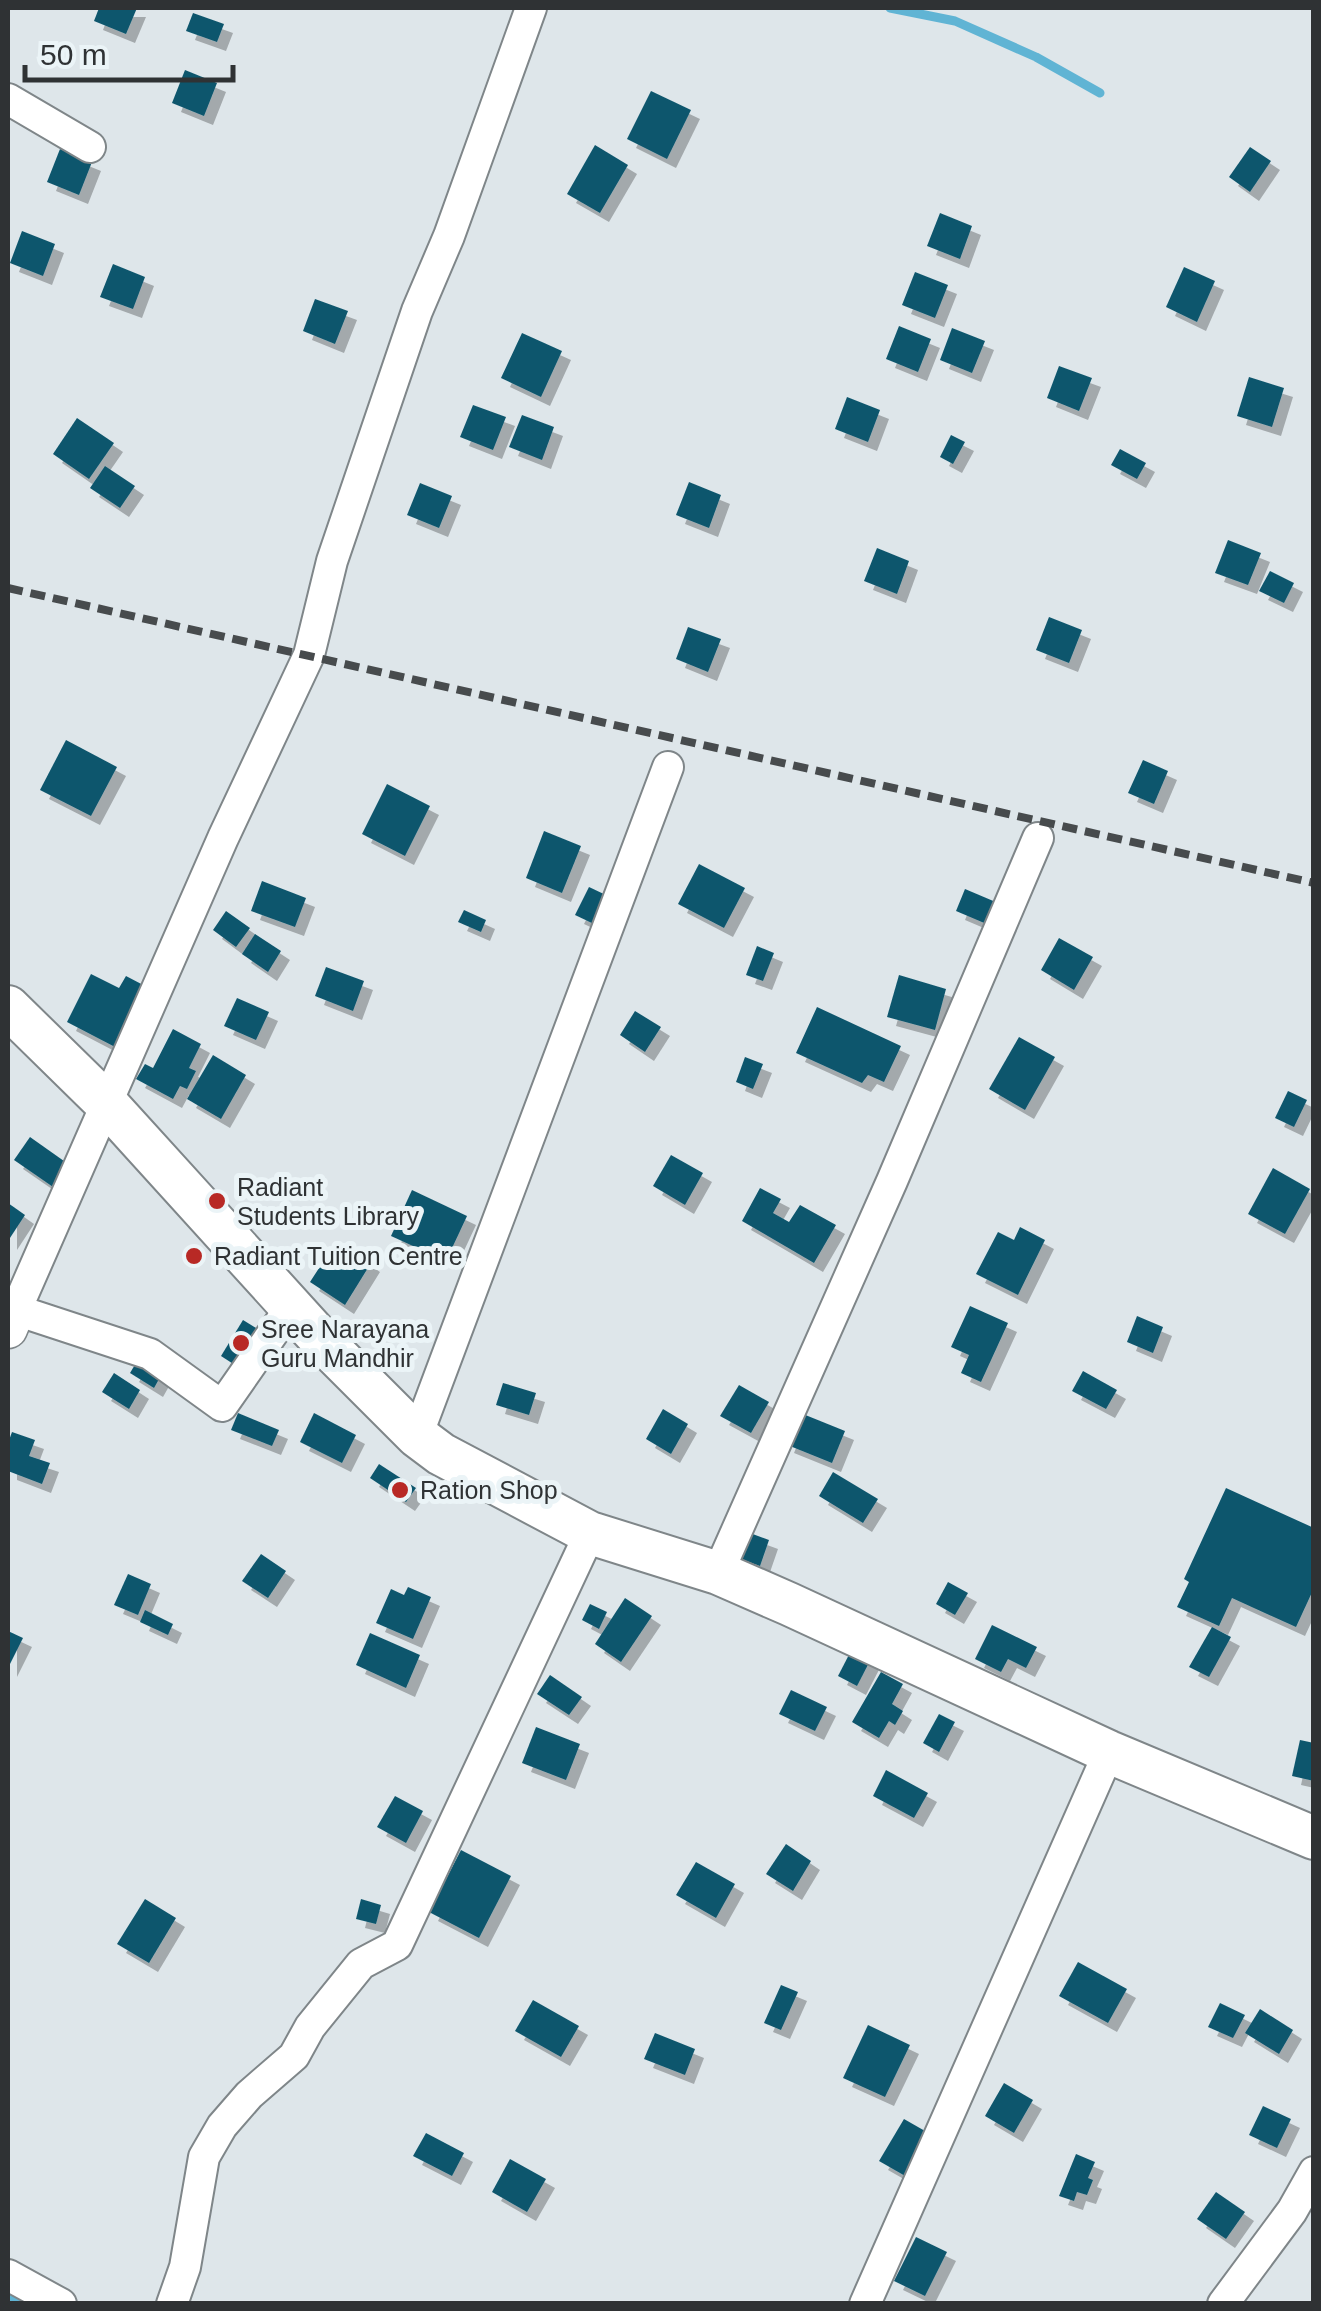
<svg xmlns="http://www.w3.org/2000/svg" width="1321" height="2311" font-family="Arial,sans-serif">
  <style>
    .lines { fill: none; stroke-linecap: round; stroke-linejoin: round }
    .stream { stroke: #60b4d4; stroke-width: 9 }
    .canal { stroke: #60b4d4; stroke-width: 30 }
    .building { fill: #0f566d; filter: url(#shadow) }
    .minor-casing { stroke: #7f8689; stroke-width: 34 }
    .tertiary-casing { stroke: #7f8689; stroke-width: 41 }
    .secondary-casing { stroke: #7f8689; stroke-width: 46 }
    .minor { stroke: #fff; stroke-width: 30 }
    .tertiary { stroke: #fff; stroke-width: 38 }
    .secondary { stroke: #fff; stroke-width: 42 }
    .rail { stroke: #474b4d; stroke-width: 8; stroke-dasharray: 15 8; stroke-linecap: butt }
    .poi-dot { fill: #b82925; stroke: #ebf4f7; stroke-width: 4 }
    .labels { text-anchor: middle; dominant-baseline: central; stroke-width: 10; stroke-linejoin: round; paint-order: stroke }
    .poi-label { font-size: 25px; fill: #2f3234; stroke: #ebf4f7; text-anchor: start }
  </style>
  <defs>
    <filter id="shadow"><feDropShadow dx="9" dy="9" stdDeviation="0" flood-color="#0004"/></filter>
  </defs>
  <rect width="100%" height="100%" fill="#dee6ea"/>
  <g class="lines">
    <!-- stream -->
    <path class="stream" d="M890 8 955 21 1036 57 1100 93"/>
    <!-- canal -->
    <path class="canal" d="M8 2299 18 2304"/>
  </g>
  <!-- building -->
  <g class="building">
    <path d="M99 8H137L126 34 94 21Z"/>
    <path d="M193 13 224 24 217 42 186 31Z"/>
    <path d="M185 70 217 83 204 116 172 103Z"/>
    <path d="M651 91 691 110 667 159 627 139Z"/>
    <path d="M595 145 628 165 600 213 567 194Z"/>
    <path d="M1250 147 1271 161 1250 192 1229 177Z"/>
    <path d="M60 149 92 162 79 195 47 182Z"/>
    <path d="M940 213 972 226 960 259 927 246Z"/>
    <path d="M22 231 55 244 43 276 10 263Z"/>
    <path d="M113 264 145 277 133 309 100 297Z"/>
    <path d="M1184 267 1215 281 1197 322 1166 307Z"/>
    <path d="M915 272 948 285 935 318 902 305Z"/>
    <path d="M315 299 348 311 335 344 303 331Z"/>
    <path d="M899 326 931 339 918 372 886 359Z"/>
    <path d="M952 328 985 341 972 373 940 360Z"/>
    <path d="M522 333 562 351 541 397 501 378Z"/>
    <path d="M1059 366 1092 378 1079 411 1047 398Z"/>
    <path d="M1249 377 1284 388 1272 427 1237 416Z"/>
    <path d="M847 397 880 410 868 442 835 429Z"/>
    <path d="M473 405 506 417 493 450 460 437Z"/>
    <path d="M522 415 554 427 542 460 509 447Z"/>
    <path d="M77 418 114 443 89 479 53 454Z"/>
    <path d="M951 435 965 442 953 464 940 457Z"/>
    <path d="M1120 449 1146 463 1137 479 1111 465Z"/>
    <path d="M105 466 135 486 120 508 90 488Z"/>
    <path d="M689 482 721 495 709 528 676 515Z"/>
    <path d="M420 483 452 496 439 528 407 515Z"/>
    <path d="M1228 540 1261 553 1248 585 1215 573Z"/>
    <path d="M877 548 909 561 897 594 864 581Z"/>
    <path d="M1270 571 1294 583 1284 603 1259 591Z"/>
    <path d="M1049 617 1082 630 1069 663 1036 650Z"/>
    <path d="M688 627 721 639 708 672 676 659Z"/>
    <path d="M66 740 117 767 91 816 40 790Z"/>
    <path d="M1143 760 1168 771 1154 804 1128 793Z"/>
    <path d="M387 784 430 806 405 856 362 834Z"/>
    <path d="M544 831 581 846 562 893 526 878Z"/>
    <path d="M699 864 745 888 724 928 678 904Z"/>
    <path d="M262 881 306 898 295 927 251 911Z"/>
    <path d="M589 887 608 896 594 924 575 915Z"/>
    <path d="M965 889 998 903 989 925 956 911Z"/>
    <path d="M464 910 486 920 481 932 458 922Z"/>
    <path d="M226 911 250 928 236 947 213 930Z"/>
    <path d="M255 934 281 951 268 972 242 954Z"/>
    <path d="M1059 938 1093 957 1074 990 1041 970Z"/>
    <path d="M757 946 774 953 763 981 746 975Z"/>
    <path d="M326 967 364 981 353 1011 315 996Z"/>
    <path d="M91 974 119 988 126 976 147 987 117 1048 67 1022Z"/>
    <path d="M899 975 946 989 935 1030 887 1017Z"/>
    <path d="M237 998 269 1012 256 1040 224 1026Z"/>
    <path d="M817 1007 901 1046 884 1082 868 1075 862 1083 796 1053Z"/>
    <path d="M635 1011 661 1027 645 1052 620 1035Z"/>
    <path d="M173 1029 201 1044 189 1068 196 1071 187 1089 180 1086 173 1099 136 1079 145 1064 153 1068Z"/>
    <path d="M1019 1037 1055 1057 1025 1110 989 1089Z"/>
    <path d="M213 1055 246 1075 221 1119 187 1099Z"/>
    <path d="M745 1057 763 1064 753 1089 736 1082Z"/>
    <path d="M1288 1091 1307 1100 1294 1127 1275 1118Z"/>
    <path d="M30 1137 71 1166 56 1189 14 1160Z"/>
    <path d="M671 1155 703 1173 685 1205 653 1186Z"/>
    <path d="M1273 1168 1310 1189 1285 1234 1248 1214Z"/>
    <path d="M760 1188 781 1199 773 1213 789 1222 800 1205 836 1225 814 1263 742 1221Z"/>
    <path d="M412 1190 467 1216 446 1261 391 1236Z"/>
    <path d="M8 1203 25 1215 8 1241Z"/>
    <path d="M1020 1227 1045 1240 1018 1295 976 1274 998 1232 1014 1240Z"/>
    <path d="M332 1248 344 1256 349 1248 371 1263 345 1305 310 1282Z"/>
    <path d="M970 1306 1008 1323 981 1382 961 1373 969 1355 951 1347Z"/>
    <path d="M1137 1316 1163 1327 1153 1353 1127 1342Z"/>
    <path d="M243 1320 261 1331 238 1367 221 1356Z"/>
    <path d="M139 1358 163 1372 154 1388 130 1373Z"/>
    <path d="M1083 1371 1117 1390 1106 1409 1072 1391Z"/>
    <path d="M114 1373 140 1390 129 1409 102 1392Z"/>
    <path d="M503 1383 536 1393 529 1415 496 1405Z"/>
    <path d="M739 1385 769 1402 751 1433 720 1416Z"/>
    <path d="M663 1409 688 1424 671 1454 646 1439Z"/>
    <path d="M798 1412 845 1431 832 1463 785 1444Z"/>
    <path d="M238 1413 279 1430 272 1446 231 1430Z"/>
    <path d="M314 1413 356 1435 342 1463 300 1442Z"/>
    <path d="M12 1432 35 1440 29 1456 50 1463 42 1484 8 1471V1443Z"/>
    <path d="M379 1464 416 1488 406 1502 370 1478Z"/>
    <path d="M833 1472 878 1499 863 1523 819 1496Z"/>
    <path d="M1226 1488 1314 1528V1588L1296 1627 1232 1598 1219 1626 1177 1607 1189 1582 1184 1579Z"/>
    <path d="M750 1533 769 1540 760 1566 741 1559Z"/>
    <path d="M261 1554 286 1571 268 1598 242 1581Z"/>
    <path d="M128 1574 151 1584 138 1615 114 1605Z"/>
    <path d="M948 1582 968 1593 955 1615 936 1604Z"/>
    <path d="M408 1587 431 1597 413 1639 376 1623 391 1589 404 1595Z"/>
    <path d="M625 1598 652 1616 621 1662 595 1644Z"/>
    <path d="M590 1604 607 1612 599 1629 582 1620Z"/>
    <path d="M145 1610 173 1624 168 1635 140 1622Z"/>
    <path d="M992 1625 1037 1647 1026 1668 1008 1659 1001 1672 975 1659Z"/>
    <path d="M1212 1627 1231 1637 1209 1677 1189 1667Z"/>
    <path d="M8 1631 23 1638 8 1668Z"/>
    <path d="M370 1633 420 1655 406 1688 356 1665Z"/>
    <path d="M854 1645 873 1655 857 1686 838 1676Z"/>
    <path d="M881 1672 903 1684 892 1704 903 1711 895 1725 889 1721 879 1738 852 1722Z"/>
    <path d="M550 1675 582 1697 569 1715 537 1694Z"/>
    <path d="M791 1690 827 1707 815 1731 779 1714Z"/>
    <path d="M939 1714 955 1722 939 1752 923 1743Z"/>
    <path d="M536 1727 580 1744 566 1780 522 1763Z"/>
    <path d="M1300 1740 1314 1743V1781L1292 1776Z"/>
    <path d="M886 1770 928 1793 914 1818 873 1796Z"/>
    <path d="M395 1796 423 1811 406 1843 377 1827Z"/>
    <path d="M786 1844 811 1861 793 1891 766 1874Z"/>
    <path d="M461 1850 511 1876 479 1938 429 1912Z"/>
    <path d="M696 1862 735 1884 716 1918 676 1895Z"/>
    <path d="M145 1899 176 1918 149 1963 117 1944Z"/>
    <path d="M361 1899 381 1905 376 1924 356 1919Z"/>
    <path d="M1078 1962 1127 1989 1108 2023 1059 1996Z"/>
    <path d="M781 1985 798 1992 781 2030 764 2023Z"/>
    <path d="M533 2000 579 2026 561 2057 515 2031Z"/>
    <path d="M1220 2003 1245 2015 1233 2038 1208 2027Z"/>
    <path d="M1260 2009 1293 2030 1279 2054 1245 2033Z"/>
    <path d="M868 2025 910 2045 885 2097 843 2078Z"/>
    <path d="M655 2033 695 2049 685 2075 644 2059Z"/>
    <path d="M1004 2083 1033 2100 1014 2133 985 2116Z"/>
    <path d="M1263 2106 1291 2119 1277 2148 1249 2135Z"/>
    <path d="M904 2119 932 2135 907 2177 879 2161Z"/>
    <path d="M426 2133 464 2153 452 2176 413 2156Z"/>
    <path d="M1076 2154 1095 2162 1088 2178 1093 2180 1087 2195 1077 2192 1074 2201 1059 2196Z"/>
    <path d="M510 2159 546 2179 527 2212 492 2192Z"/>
    <path d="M1216 2192 1245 2212 1226 2239 1197 2219Z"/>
    <path d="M916 2237 947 2252 925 2296 894 2281Z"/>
  </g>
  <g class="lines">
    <defs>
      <g id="minor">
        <path d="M8 99 90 147"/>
        <path d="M291 1307 222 1406 150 1354 16 1310 223 838 309 655 332 561 417 311 449 236 531 8"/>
        <path d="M417 1436 668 767"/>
        <path d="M718 1573 892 1181 1038 838"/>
        <path d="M8 2275 61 2304"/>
        <path d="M172 2304 185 2267 204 2157 222 2126 249 2095 294 2056 310 2027 361 1964 397 1945 590 1533"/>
        <path d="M865 2304 1109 1752"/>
        <path d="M1223 2304 1292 2211 1314 2172"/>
      </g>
      <path id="tertiary" d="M8 1329 16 1310"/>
      <path id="secondary" d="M8 1007 107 1104 324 1343 417 1436 441 1454 590 1533 718 1573 789 1604 1109 1752 1314 1838"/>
    </defs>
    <!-- minor casing -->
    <use href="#minor" class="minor-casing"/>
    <!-- tertiary casing -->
    <use href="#tertiary" class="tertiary-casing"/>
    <!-- secondary casing -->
    <use href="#secondary" class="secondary-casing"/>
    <!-- minor -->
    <use href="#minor" class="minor"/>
    <!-- tertiary -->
    <use href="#tertiary" class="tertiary"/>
    <!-- secondary -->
    <use href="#secondary" class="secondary"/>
    <!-- rail -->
    <path class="rail" d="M8 588 1314 883"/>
  </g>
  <!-- markers -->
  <g class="poi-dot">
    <circle cx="217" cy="1201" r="10"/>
    <circle cx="194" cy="1256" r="10"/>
    <circle cx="241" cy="1343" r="10"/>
    <circle cx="400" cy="1490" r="10"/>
  </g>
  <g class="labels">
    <!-- poi labels -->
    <g class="poi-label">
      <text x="237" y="1187">Radiant<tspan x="237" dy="29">Students Library</tspan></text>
      <text x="214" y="1256">Radiant Tuition Centre</text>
      <text x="261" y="1329">Sree Narayana<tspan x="261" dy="29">Guru Mandhir</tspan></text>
      <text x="420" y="1490">Ration Shop</text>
    </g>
  </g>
  <!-- border -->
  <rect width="1321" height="2311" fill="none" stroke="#2f3234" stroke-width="20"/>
  <!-- scale -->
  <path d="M25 65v15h208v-15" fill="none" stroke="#2f3234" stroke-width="5"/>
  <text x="40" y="65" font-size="30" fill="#2f3234" stroke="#ebf4f7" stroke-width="8" paint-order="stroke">50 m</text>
</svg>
